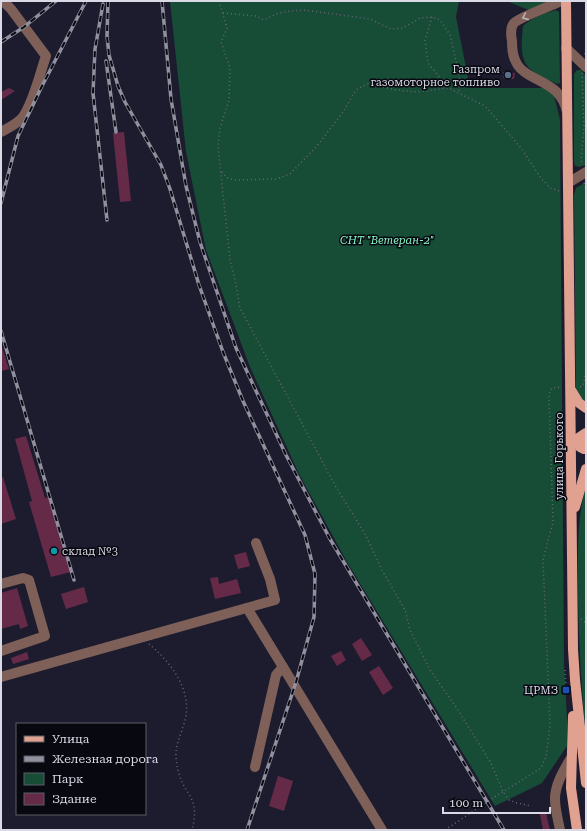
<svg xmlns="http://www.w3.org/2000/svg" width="587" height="831" font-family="'Roboto Serif',serif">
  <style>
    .green { fill: #174c37 }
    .building { fill: #662a49 }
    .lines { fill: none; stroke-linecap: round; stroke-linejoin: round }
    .path { stroke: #676777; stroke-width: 1.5; stroke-dasharray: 1 3; stroke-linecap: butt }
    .minor { stroke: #7f6058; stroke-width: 10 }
    .major { stroke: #e1a191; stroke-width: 10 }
    .rail-casing { stroke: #90909f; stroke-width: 3.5 }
    .rail { stroke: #080810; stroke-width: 2; stroke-dasharray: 6; stroke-linecap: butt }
    .oneway { stroke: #baafb5 }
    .service-dot { fill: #5c6f8a; stroke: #080810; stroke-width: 1.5 }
    .culture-dot { fill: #0f9aa8; stroke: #080810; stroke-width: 1.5 }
    .transit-dot { fill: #1a4fb4; stroke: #080810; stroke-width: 1.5 }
    .labels { text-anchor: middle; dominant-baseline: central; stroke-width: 3; stroke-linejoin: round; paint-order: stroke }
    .poi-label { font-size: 11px; fill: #dadae7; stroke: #080810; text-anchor: end }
    .park-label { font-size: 11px; font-style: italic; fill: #87f6c5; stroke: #080810 }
    .street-label { font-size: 11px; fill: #dadae7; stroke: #080810 }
  </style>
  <rect width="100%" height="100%" fill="#1d1c2f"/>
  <!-- green -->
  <g class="green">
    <path d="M170 1H459L456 17 470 88H544L554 95 560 120 564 665 567 719V746L542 783 495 806 347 562 299 474 250 367 206 250 186 152Z"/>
    <path d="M507 1H553L531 11Z"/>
    <path d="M556 10 559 12 560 83 557 84C523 69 519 64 523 26 531 18 545 13 556 10Z"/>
    <path d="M577 70H581L586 76V165L579 167 575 166 574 161V74Z"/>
    <path d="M586 182V404L581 400 576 391 574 195 576 188Z"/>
    <path d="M586 486V738C581 685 578 633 578 580 578 546 577 519 586 486Z"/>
  </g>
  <!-- building -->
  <g class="building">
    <path d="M503 72 515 73 514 79 503 78Z"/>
    <path d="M9 88 15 91 1 100V92Z"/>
    <path d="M124 132 131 201 120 202 113 133Z"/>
    <path d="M1 347H2L9 369 1 371Z"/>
    <path d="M26 436 45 498 49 497 71 572 51 577 29 502 32 501 15 439Z"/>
    <path d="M3 477 16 519 1 524V478Z"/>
    <path d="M246 552 250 566 238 569 234 555Z"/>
    <path d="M218 577 219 584 237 579 241 593 215 599 210 578Z"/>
    <path d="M84 587 88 602 66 609 61 594Z"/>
    <path d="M17 588 28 626 20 629 19 624 1 629V593Z"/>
    <path d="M361 638 372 655 362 661 352 644Z"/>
    <path d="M341 651 346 660 337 666 331 656Z"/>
    <path d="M27 652 29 659 13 664 11 658Z"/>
    <path d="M379 666 393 688 383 695 369 672Z"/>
    <path d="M278 776 293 781 284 811 269 806Z"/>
    <path d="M546 813 550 830H543L540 814Z"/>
  </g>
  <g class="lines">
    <!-- path -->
    <g class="path">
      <path d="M219 1 227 28 221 42 230 68 229 100 220 128 218 146 230 260 235 280 240 308 336 487 365 534 382 570 405 610 410 630 430 670 456 707 491 763 503 792 509 800 517 803 531 806"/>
      <path d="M223 13 256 16 264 20 276 14 290 11 304 10 370 19 391 29 403 28 420 18 433 17 440 20 450 35 459 74V92"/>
      <path d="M432 17 425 40 428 63 448 88"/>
      <path d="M585 54 586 46"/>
      <path d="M582 73 584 127 581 158 582 165"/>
      <path d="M222 172 227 178 235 180 276 179 290 174 317 146 343 112 356 90 363 86 368 84 396 90 417 92 448 88 485 106 521 148 541 178 550 188 560 191"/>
      <path d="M584 183 586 191"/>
      <path d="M580 387 583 385 586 371"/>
      <path d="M581 619 586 623"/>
      <path d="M149 644C170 661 193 691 185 720 182 733 175 744 176 758 177 767 179 776 183 784 186 790 191 796 193 803 196 812 194 822 192 830"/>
      <path d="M565 670 566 690"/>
      <path d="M445 830 493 798 541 768 546 757 550 725 543 560 553 522 549 396 550 391 552 388 562 387"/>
    </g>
    <!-- minor -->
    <g class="minor">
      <path d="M561 1C551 6 518 18 514 23 510 28 511 36 512 41 512 48 513 57 516 62 518 67 524 72 529 75 547 85 562 89 567 112"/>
      <path d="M566 48 586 67"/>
      <path d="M1 132C8 128 17 124 22 118 33 104 40 73 46 56L11 9 3 1"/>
      <path d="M568 183 586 172"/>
      <path d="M1 584 23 578 29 580 45 636 1 651"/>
      <path d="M247 608 283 667"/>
      <path d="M1 677 275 600 270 579 256 543"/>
      <path d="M255 767 276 675 283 667 382 830"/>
      <path d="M560 830C558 820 555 809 555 799 555 784 564 770 571 758"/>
    </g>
    <!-- major -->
    <g class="major">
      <path d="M566 1 573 649 575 680 586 783"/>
      <path d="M571 390 579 403 586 408"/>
      <path d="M580 438V447L584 449H586"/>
      <path d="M571 443 586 433"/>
      <path d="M575 507 586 469"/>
      <path d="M573 716 571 788 577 830"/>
    </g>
    <defs>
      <g id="rail">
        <path d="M108 1 107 36 109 55 118 86 125 102 161 165 170 189 199 285 223 352 243 401 305 535 315 574 314 617 296 682 247 830"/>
        <path d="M162 1 171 99 186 186 200 242 236 348 286 455 330 539 504 830"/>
        <path d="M103 4 95 49 93 93 107 220"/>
        <path d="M1 42 24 27 56 1"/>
        <path d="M106 61 116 132"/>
        <path d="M1 203 18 136 42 86 86 1"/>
        <path d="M1 331 74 580"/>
      </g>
    </defs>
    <!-- rail casing -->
    <use href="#rail" class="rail-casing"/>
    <!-- rail -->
    <use href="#rail" class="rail"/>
  </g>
  <!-- one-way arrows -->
  <defs><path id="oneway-chevron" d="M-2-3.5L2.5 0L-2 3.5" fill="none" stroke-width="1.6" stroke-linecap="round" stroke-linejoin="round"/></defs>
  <use class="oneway" href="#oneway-chevron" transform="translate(525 17) rotate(156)"/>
  <!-- markers -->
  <circle class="service-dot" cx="508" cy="75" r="4"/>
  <circle class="culture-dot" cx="54" cy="551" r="4"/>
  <rect class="transit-dot" x="562" y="686" width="8" height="8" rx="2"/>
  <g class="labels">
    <!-- poi labels -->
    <g class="poi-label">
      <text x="500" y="69">Газпром<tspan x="500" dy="13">газомоторное топливо</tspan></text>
      <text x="62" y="551" text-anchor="start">склад №3</text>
      <text x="558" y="690">ЦРМЗ</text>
    </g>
    <!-- park labels -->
    <g class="park-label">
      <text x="387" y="240">СНТ "Ветеран-2"</text>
    </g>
    <!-- street labels -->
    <g class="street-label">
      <text transform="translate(559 456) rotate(-90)">улица Горького</text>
    </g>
  </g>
  <!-- border -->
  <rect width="587" height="831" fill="none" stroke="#dadae7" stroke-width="4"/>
  <!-- legend -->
  <rect x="16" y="723" width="130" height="92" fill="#080810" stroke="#5c5c66"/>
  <rect x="24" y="736" width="20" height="6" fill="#e1a191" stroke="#5c5c66"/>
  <text x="52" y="743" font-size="12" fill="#dadae7">Улица</text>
  <rect x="24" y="756" width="20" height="6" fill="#90909f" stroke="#5c5c66"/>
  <text x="52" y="763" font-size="12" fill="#dadae7">Железная дорога</text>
  <rect x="24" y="773" width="20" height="12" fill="#174c37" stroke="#5c5c66"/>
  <text x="52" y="783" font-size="12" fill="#dadae7">Парк</text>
  <rect x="24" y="793" width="20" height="12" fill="#662a49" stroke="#5c5c66"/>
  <text x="52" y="803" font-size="12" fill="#dadae7">Здание</text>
  <!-- scale -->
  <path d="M443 807v6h107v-6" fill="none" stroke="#dadae7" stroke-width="2"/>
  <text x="449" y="807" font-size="12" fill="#dadae7" stroke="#080810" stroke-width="3" paint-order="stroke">100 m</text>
</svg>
